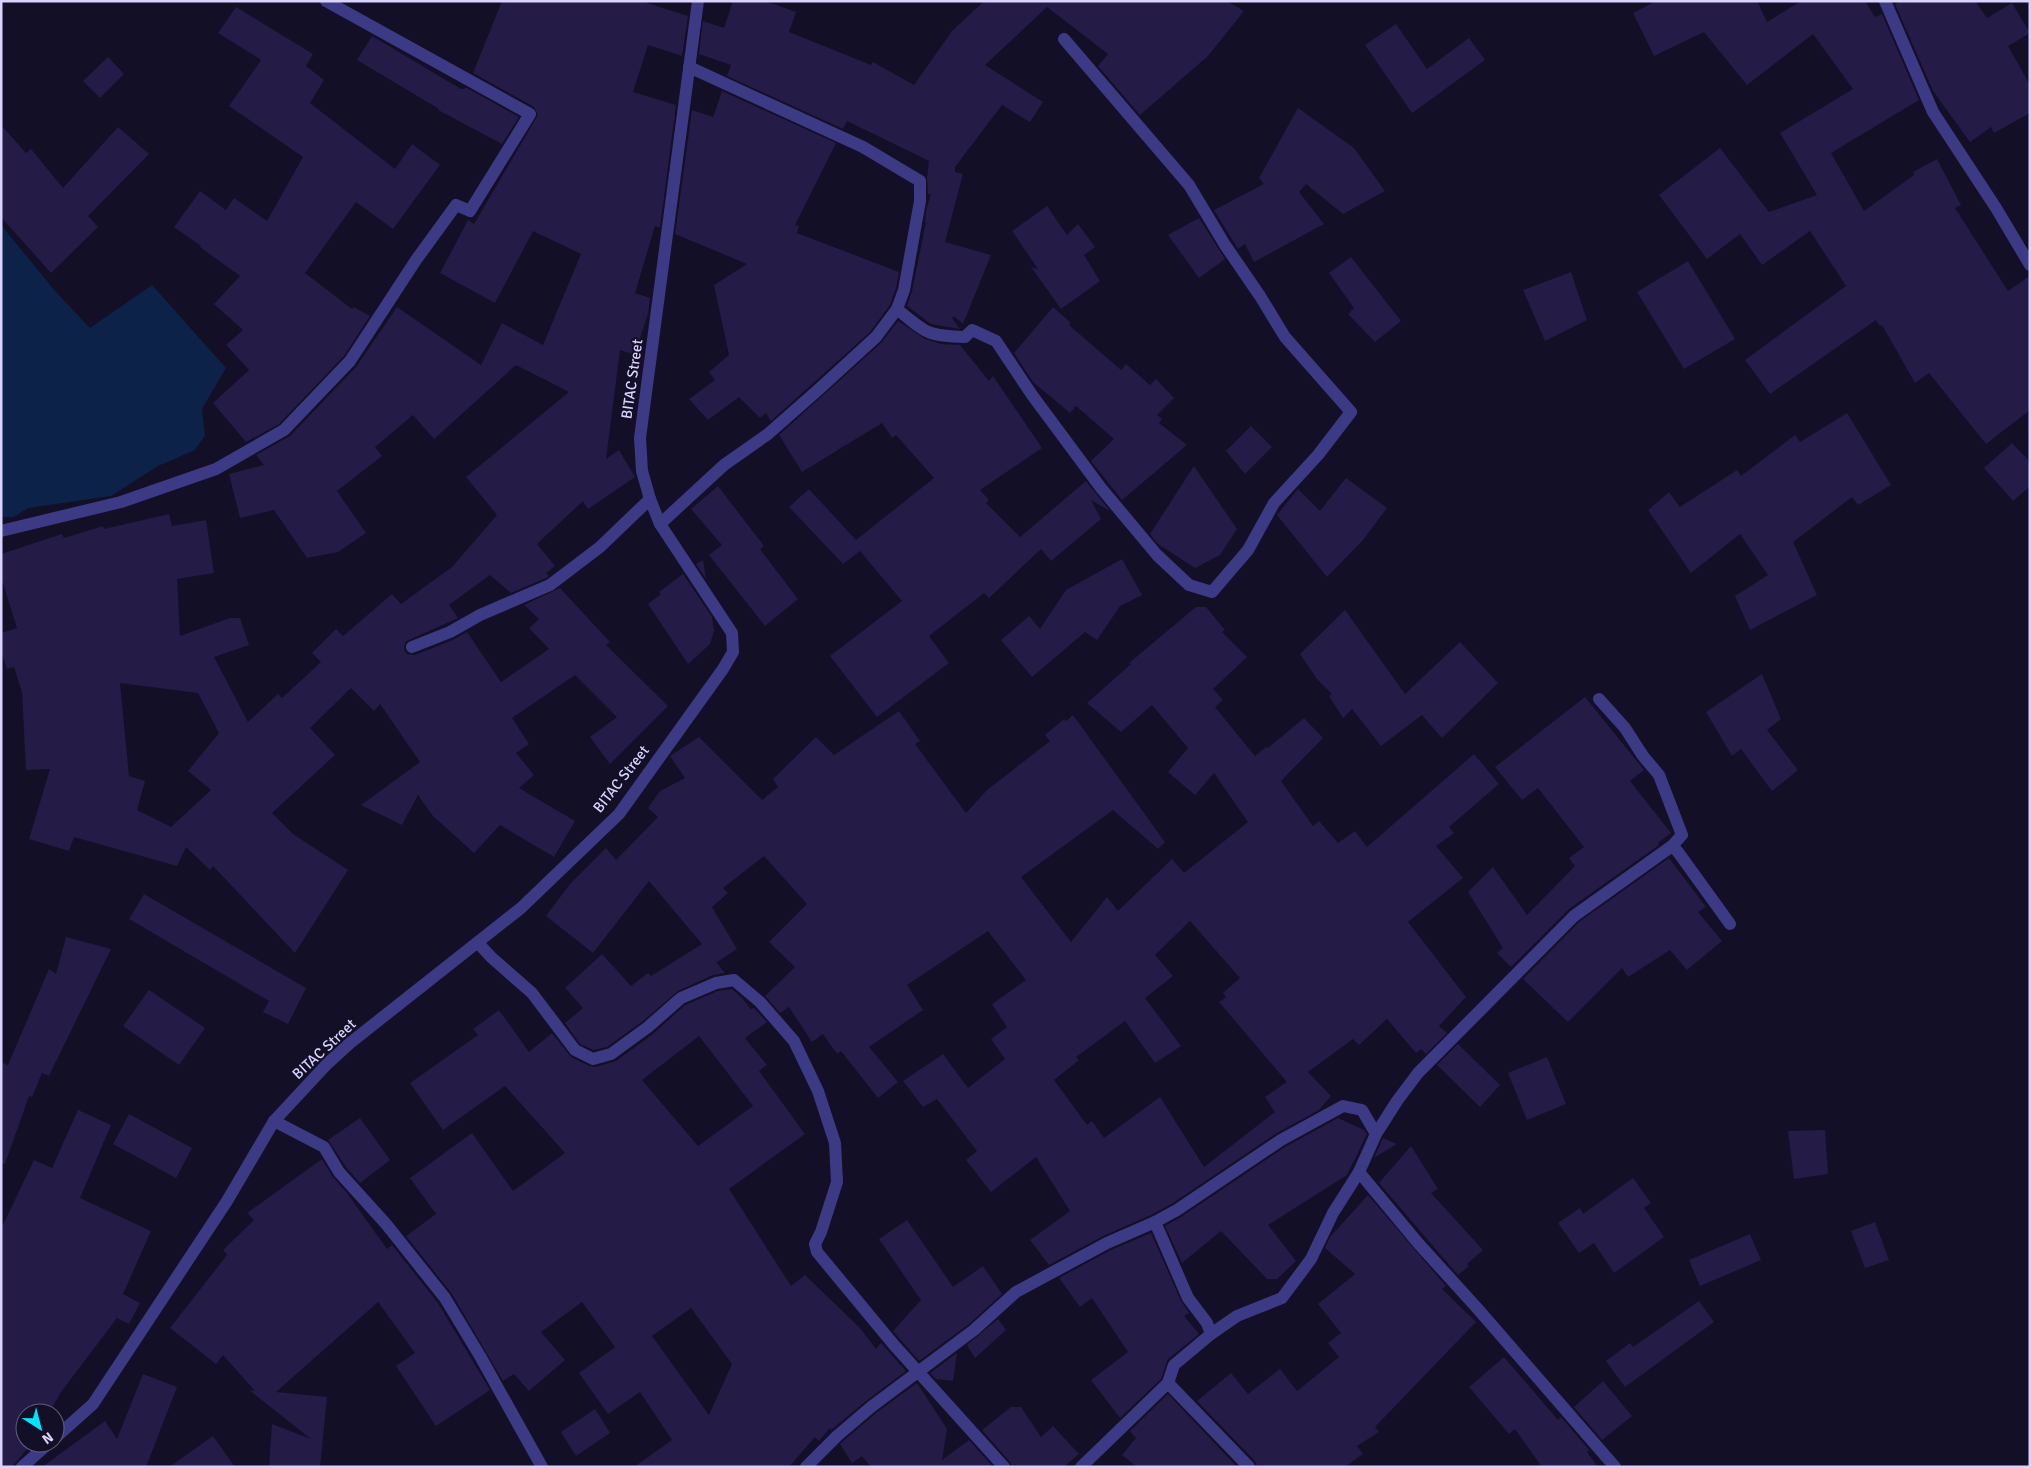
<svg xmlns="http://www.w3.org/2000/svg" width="2031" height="1468" font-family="Signika,sans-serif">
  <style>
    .water { fill: #0c2248 }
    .building { fill: #241b47; fill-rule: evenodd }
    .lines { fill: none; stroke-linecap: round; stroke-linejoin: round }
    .minor { stroke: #3d3a85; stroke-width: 12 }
    .labels { text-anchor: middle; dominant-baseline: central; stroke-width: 4; stroke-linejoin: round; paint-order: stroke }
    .street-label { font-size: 15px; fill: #d9d4ff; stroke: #130f26 }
  </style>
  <rect width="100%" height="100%" fill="#130f26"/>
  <!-- water -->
  <path class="water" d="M1 225 56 292 90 328 152 285 226 368 202 409 205 435 195 450 158 466 111 496 28 508 14 517H1Z"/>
  <!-- building -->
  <g class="building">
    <path d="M502 1H641L688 16 682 56 648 45 633 92 676 105 660 228 655 226 635 293 650 298 648 313 635 355 620 350 606 459 619 450 635 477 588 509 583 501 537 544 555 566 546 573 549 576 546 578 511 593 490 575 449 605 458 618 409 640 405 642 404 650 407 654 415 655 453 640 467 632 501 682 549 649 529 628 539 619 524 605 560 588 610 642 606 645 668 706 610 764 590 737 617 717 575 675 512 718 529 744 516 753 534 775 519 788 575 821 554 857 500 825 474 853 433 816 418 795 402 825 361 805 420 762 380 704 374 711 351 688 310 728 335 755 272 813 293 834 348 870 295 953 213 866 210 870 186 847 177 866 74 837 69 851 29 839 50 769 26 770 22 692 14 667 7 669 1 651V633L17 628 1 577V554L62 534 64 538 103 526 104 529 169 514 172 526 206 520 214 573 177 579 180 636 230 618H240L249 645 214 657 248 722 278 694 282 698 321 662 312 653 336 629 343 636 392 594 401 604 452 567 497 515 466 477 569 392 516 365 434 439 413 415 375 447 382 456 337 491 366 533 338 552 307 558 274 510 240 518 229 474 264 465 256 455 290 436 356 367 397 307 481 365 502 323 543 345 581 254 533 231 495 303 440 273 468 220 474 224 538 115 534 107 473 73ZM120 683 198 693 219 733 188 771 211 790 171 827 137 810 145 781 129 776Z"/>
    <path d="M733 1H765L796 12 789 32 871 65 873 62 914 85 952 31 984 1H1227L1244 11 1208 56 1140 115 1098 66 1108 54 1047 7 985 65 1043 102 1030 122 1002 105 955 167V172L963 174 945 242 991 255 963 324 954 316 952 318 960 329 931 324 907 306 912 291 926 222H925L926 211 931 194H928L927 177 929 161 847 121 843 129 727 76 731 65 699 54 703 21 724 28Z"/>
    <path d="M1656 1H1757L1767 22 1801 1H1865L1875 17 1882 14 1919 100 1831 153 1864 211 1914 175 1913 172 1937 159 1961 205 1955 208 2008 291 2030 276V410L1986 444 1929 373 1915 383 1882 325 1880 326 1876 320 1770 394 1745 360 1846 286 1810 231 1762 265 1740 234 1707 259 1659 195 1720 148 1769 212 1817 195 1780 133 1853 89 1813 34 1747 85 1704 32 1654 56 1633 13Z"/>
    <path d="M1900 1H1975L1987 18 2012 3 2030 33 2008 46 2030 85V113L1994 133 1991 127 1970 142 1933 91 1895 4Z"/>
    <path d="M236 7 313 54 306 66 324 80 310 103 395 169 412 144 440 165 393 229 356 202 305 273 352 309 354 307 370 316 344 356 279 424 246 442 213 403 249 370 226 345 243 330 214 304 240 276 200 247 201 246 174 227 200 191 226 210 234 198 267 221 303 157 229 106 261 60 218 33Z"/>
    <path d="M1396 24 1427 69 1469 38 1485 60 1412 113 1365 45Z"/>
    <path d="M372 36 461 89 467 88 519 117 502 144 438 110 439 109 357 60Z"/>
    <path d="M108 57 124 74 100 98 83 81Z"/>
    <path d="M722 91 836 143 795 225 799 226 797 233 899 272 896 288 890 305 870 332 771 421 766 413 760 418 739 397 708 420 689 399 715 380 709 372 729 355 714 285 747 264 675 234 692 110 713 117Z"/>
    <path d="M1298 108 1354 148 1385 191 1343 214 1306 184 1299 192 1324 224 1254 262 1245 244 1238 249 1214 210 1264 184 1259 178Z"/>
    <path d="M1 125 26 153 31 149 63 188 118 127 149 154 88 216 98 227 51 273 1 217Z"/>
    <path d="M1047 206 1067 235 1078 224 1095 247 1084 255 1100 281 1061 309 1031 267 1038 269 1012 231Z"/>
    <path d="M1199 218 1225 259 1199 278 1168 235Z"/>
    <path d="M1351 257 1401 321 1375 342 1348 314 1354 308 1329 273Z"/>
    <path d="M1688 261 1735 339 1684 369 1637 292Z"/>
    <path d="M1571 272 1587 320 1545 341 1523 290Z"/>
    <path d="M1053 307 1071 323 1069 325 1121 370 1126 364 1150 385 1156 379 1174 398 1157 415 1162 419 1159 423 1187 445 1122 500 1091 461 1114 439 1076 406 1070 413 1033 382 1014 353Z"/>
    <path d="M898 321 925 339 941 344 960 345 989 381 993 376 1042 448 980 490 989 500 986 503 1020 537 1086 481 1110 511 1091 500 1101 519 1051 561 1041 549 989 598 984 593 929 636 949 663 877 717 830 656 902 601 860 551 843 564 789 507 809 489 856 540 934 478 896 435 892 438 882 423 802 472 779 435 881 343Z"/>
    <path d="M1847 413 1891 485 1858 505 1852 497 1793 542 1817 595 1750 630 1735 596 1768 575 1740 534 1691 573 1648 510 1669 492 1680 507 1737 470 1741 476 1795 435 1800 442Z"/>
    <path d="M1251 426 1272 447 1245 474 1226 451Z"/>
    <path d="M2012 443 2030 462V486L2013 501 1984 468Z"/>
    <path d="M1194 466 1237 529 1220 555 1195 568 1158 544 1150 534Z"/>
    <path d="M1346 478 1387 508 1363 540 1327 577 1277 515 1298 489 1320 511Z"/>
    <path d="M718 486 764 546 760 549 798 599 765 626 709 555 722 545 691 509Z"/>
    <path d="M1122 559 1142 595 1120 606 1097 640 1085 632 1032 677 1001 640 1029 616 1040 629 1066 590Z"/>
    <path d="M703 560 706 579 696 564Z"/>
    <path d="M683 574 712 617 714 631 710 644 688 664 648 604 661 594 659 592Z"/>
    <path d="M1196 607H1206L1225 630 1222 632 1247 657 1213 689 1223 700 1215 707 1255 756 1266 747 1268 748 1304 718 1323 738 1281 781 1313 826 1319 821 1338 843 1355 831 1367 847 1474 754 1499 784 1449 827 1454 833 1436 846 1463 878 1408 922 1466 997 1439 1026 1447 1033 1426 1054 1421 1049 1416 1053 1387 1019 1359 1045 1353 1039 1308 1072 1331 1096 1319 1110 1277 1133 1173 1203 1151 1215 1103 1236 1049 1265 1030 1240 1070 1211 1036 1157 991 1192 966 1160 977 1151 937 1099 923 1107 903 1081 943 1054 968 1088 1005 1059 991 1039 1007 1027 992 1004 1026 980 988 931 907 985 923 1010 869 1047 898 1082 878 1098 841 1051 837 1054 823 1034 812 1042 789 1007 780 1013 765 996 795 967 769 942 807 904 764 856 723 888 728 893 712 907 737 949 717 962 713 958 725 973 713 975 678 991 643 1021 607 1047 594 1050 580 1044 565 1023 583 1008 565 988 602 954 631 986 648 973 651 976 702 944 649 881 593 953 546 916 570 884 606 848 616 860 658 817 648 808 660 791 685 778 670 756 699 737 762 800 778 787 773 779 816 737 834 755 899 711 920 741 915 744 966 813 987 790 1050 741 1045 735 1064 719 1066 721 1073 715 1165 842 1158 849 1113 810 1021 877 1071 942 1107 897 1118 911 1172 859 1184 873 1248 822 1214 773 1195 795 1168 772 1188 748 1152 705 1121 732 1087 703 1131 664 1129 663ZM1190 921 1240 978 1223 993 1226 997 1219 1002 1287 1082 1265 1097 1275 1112 1204 1167 1160 1097 1104 1138 1092 1121 1087 1125 1054 1080 1079 1060 1076 1057 1125 1021 1155 1063 1181 1046 1145 998 1173 976 1155 955Z"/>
    <path d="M1345 610 1405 694 1460 642 1498 683 1442 738 1422 715 1381 746 1352 709 1343 718 1329 696 1332 694 1317 679 1300 654Z"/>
    <path d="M1762 674 1781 719 1767 730 1798 770 1772 791 1741 749 1732 756 1706 712Z"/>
    <path d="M1585 697 1644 770 1630 781 1671 833 1658 843 1659 845 1569 909 1511 967 1497 953 1503 948 1468 892 1493 867 1527 915 1575 866 1569 858 1584 847 1538 788 1522 800 1495 767Z"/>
    <path d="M1669 858 1706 907 1698 912 1722 941 1687 970 1670 950 1628 977 1622 968 1568 1022 1523 979 1579 922Z"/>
    <path d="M144 894 306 988 288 1024 263 1012 269 1001 129 919Z"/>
    <path d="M66 937 111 949 49 1076 42 1073 32 1097 29 1096 5 1164 1 1163V1062L8 1065 49 969 56 974Z"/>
    <path d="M732 989 742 998 751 1009 754 1008 767 1022 745 1038 767 1065 759 1071 805 1134 729 1189 791 1286 805 1275 860 1328 876 1349 881 1343 906 1371 866 1401 831 1430 830 1428 819 1441 815 1437 789 1467H634L672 1440 640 1392 608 1414 579 1373 615 1347 582 1302 541 1332 565 1360 529 1391 514 1374 503 1381 452 1294 406 1236 436 1214 410 1178 472 1133 513 1191 565 1153 505 1086 443 1130 410 1083 478 1035 473 1029 499 1010 529 1052 552 1033 571 1057 589 1066 595 1067 616 1061 653 1034 685 1005 718 991ZM699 1036 753 1106 698 1146 642 1080ZM691 1308 732 1364 709 1415 652 1336Z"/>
    <path d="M149 990 205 1028 179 1065 123 1026Z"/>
    <path d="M1458 1044 1500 1085 1480 1107 1437 1065Z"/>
    <path d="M1547 1057 1566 1104 1527 1120 1508 1073Z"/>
    <path d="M78 1110 111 1125 80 1198 151 1231 123 1294 140 1303 129 1324 117 1318 61 1392 49 1413H25V1443H32L12 1467H1V1229L34 1160 52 1168Z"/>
    <path d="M129 1114 192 1148 176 1178 113 1144Z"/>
    <path d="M360 1118 390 1160 360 1183 346 1167 328 1140Z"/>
    <path d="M1338 1118 1364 1130 1367 1134 1347 1175 1268 1225 1296 1261 1277 1279H1267L1221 1231 1182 1263 1165 1226 1181 1217 1285 1147Z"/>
    <path d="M1825 1130 1828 1174 1794 1179 1788 1131Z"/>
    <path d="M1383 1138 1397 1144 1374 1158Z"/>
    <path d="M1411 1146 1438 1189 1431 1193 1483 1250 1467 1264 1469 1266 1458 1275 1379 1183Z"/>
    <path d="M322 1159 332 1176 347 1193 387 1249 392 1245 438 1303 490 1390 436 1426 396 1366 415 1353 378 1302 276 1392 327 1397 320 1467H269L272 1424 311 1439 249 1390 255 1391 223 1355 216 1364 170 1328 227 1255 223 1250 254 1220 247 1213Z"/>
    <path d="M1633 1178 1651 1203 1644 1208 1664 1237 1614 1273 1594 1243 1579 1253 1558 1223 1580 1208 1583 1214Z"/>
    <path d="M1368 1195 1446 1286 1442 1289 1476 1322 1375 1427 1379 1432 1357 1446 1363 1454 1345 1467H1257L1255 1461 1197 1401 1231 1373 1248 1394 1280 1369 1297 1391 1339 1357 1328 1343 1341 1333 1318 1304 1355 1274 1325 1248 1330 1237Z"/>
    <path d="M907 1220 953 1287 983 1266 1002 1294 969 1324 919 1361 893 1331 921 1300 879 1239Z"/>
    <path d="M1875 1222 1889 1260 1865 1268 1851 1231Z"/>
    <path d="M1151 1233 1181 1301 1189 1313 1184 1316 1199 1334 1168 1359 1161 1379 1120 1418 1091 1380 1128 1352 1092 1298 1080 1307 1059 1278 1111 1250Z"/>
    <path d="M1750 1234 1761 1260 1700 1286 1689 1260Z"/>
    <path d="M1699 1301 1714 1322 1625 1387 1606 1361 1630 1343 1633 1347Z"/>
    <path d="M998 1319 1006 1330 975 1358 967 1345Z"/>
    <path d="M957 1353 953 1381 936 1379 930 1373Z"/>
    <path d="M1504 1357 1558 1420 1561 1417 1589 1450 1587 1452 1598 1467H1542L1515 1429 1509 1434 1469 1387Z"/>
    <path d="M143 1374 177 1387 146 1467H42L105 1421 117 1439Z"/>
    <path d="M1603 1381 1632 1416 1602 1440 1574 1407Z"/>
    <path d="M917 1383 947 1429 942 1460 969 1440 993 1467H871L862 1456 852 1463 840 1444 876 1413Z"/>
    <path d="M1168 1394 1237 1467H1137L1122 1455 1136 1438 1130 1431Z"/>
    <path d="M1011 1407H1021L1041 1437 1053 1426 1079 1454 1064 1467H1012L1010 1462 982 1430Z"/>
    <path d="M595 1409 610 1433 576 1456 561 1432Z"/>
    <path d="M213 1436 235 1467H169Z"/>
  </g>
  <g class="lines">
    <!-- minor -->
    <g class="minor">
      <path d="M1885 1 1933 112 1996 208 2030 265"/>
      <path d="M897 309C926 333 927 336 965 337L972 330 996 341 1032 395 1101 488 1157 555 1189 585 1212 592 1248 550 1274 503 1318 455 1351 412 1285 337 1260 296 1225 245 1189 185 1064 39"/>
      <path d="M660 524 724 465 768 434 818 390 876 337 897 309 904 290 920 201V181L863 147 689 67"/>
      <path d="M1 531 121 502 216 469 284 430 350 361 416 260 456 205 470 211 530 114 326 1"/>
      <path d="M412 647 450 632 480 615 550 585 600 547 650 499"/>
      <path d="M1599 699 1625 728 1643 756 1659 775 1682 835 1672 846"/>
      <path d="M478 943 491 957 532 993 575 1050 593 1059 611 1054 648 1027 681 998 716 983 734 980 760 1002 794 1041 818 1091 835 1143 837 1182 821 1232 815 1244 817 1252 894 1345 1004 1467"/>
      <path d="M274 1121 324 1147 339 1172 386 1224 445 1298 480 1356 542 1467"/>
      <path d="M1211 1334 1237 1316 1282 1298 1311 1259 1333 1213 1359 1172"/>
      <path d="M1168 1383 1249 1467"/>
      <path d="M55 1438 93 1404 227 1201 274 1121 327 1064 350 1043 521 908 619 814 723 669 733 652 732 633 660 524 650 499 642 471 640 438 698 1"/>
      <path d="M22 1467 49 1443"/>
      <path d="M806 1467 837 1436 871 1407 974 1330 1016 1292 1107 1243 1155 1222"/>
      <path d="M1081 1467 1168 1383 1174 1365 1211 1334 1207 1323 1188 1298 1155 1222 1177 1210 1281 1140 1343 1106 1362 1110 1376 1134"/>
      <path d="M1615 1467 1477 1308 1418 1243 1359 1172 1376 1134 1397 1101 1418 1073 1574 916 1672 846 1678 852 1730 924"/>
    </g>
  </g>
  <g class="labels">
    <!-- street labels -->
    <g class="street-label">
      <text transform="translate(632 379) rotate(-82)">BITAC Street</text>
      <text transform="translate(621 779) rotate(-52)">BITAC Street</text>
      <text transform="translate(324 1049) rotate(-43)">BITAC Street</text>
    </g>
  </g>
  <!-- border -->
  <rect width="2031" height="1468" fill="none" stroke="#d9d4ff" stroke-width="5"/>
  <!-- north arrow -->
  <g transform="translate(40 1428) rotate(144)"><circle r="24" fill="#130f26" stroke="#625e7d"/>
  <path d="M0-4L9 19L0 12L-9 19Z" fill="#00e5ff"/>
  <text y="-8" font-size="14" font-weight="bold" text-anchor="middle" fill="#d9d4ff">N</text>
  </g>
</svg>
